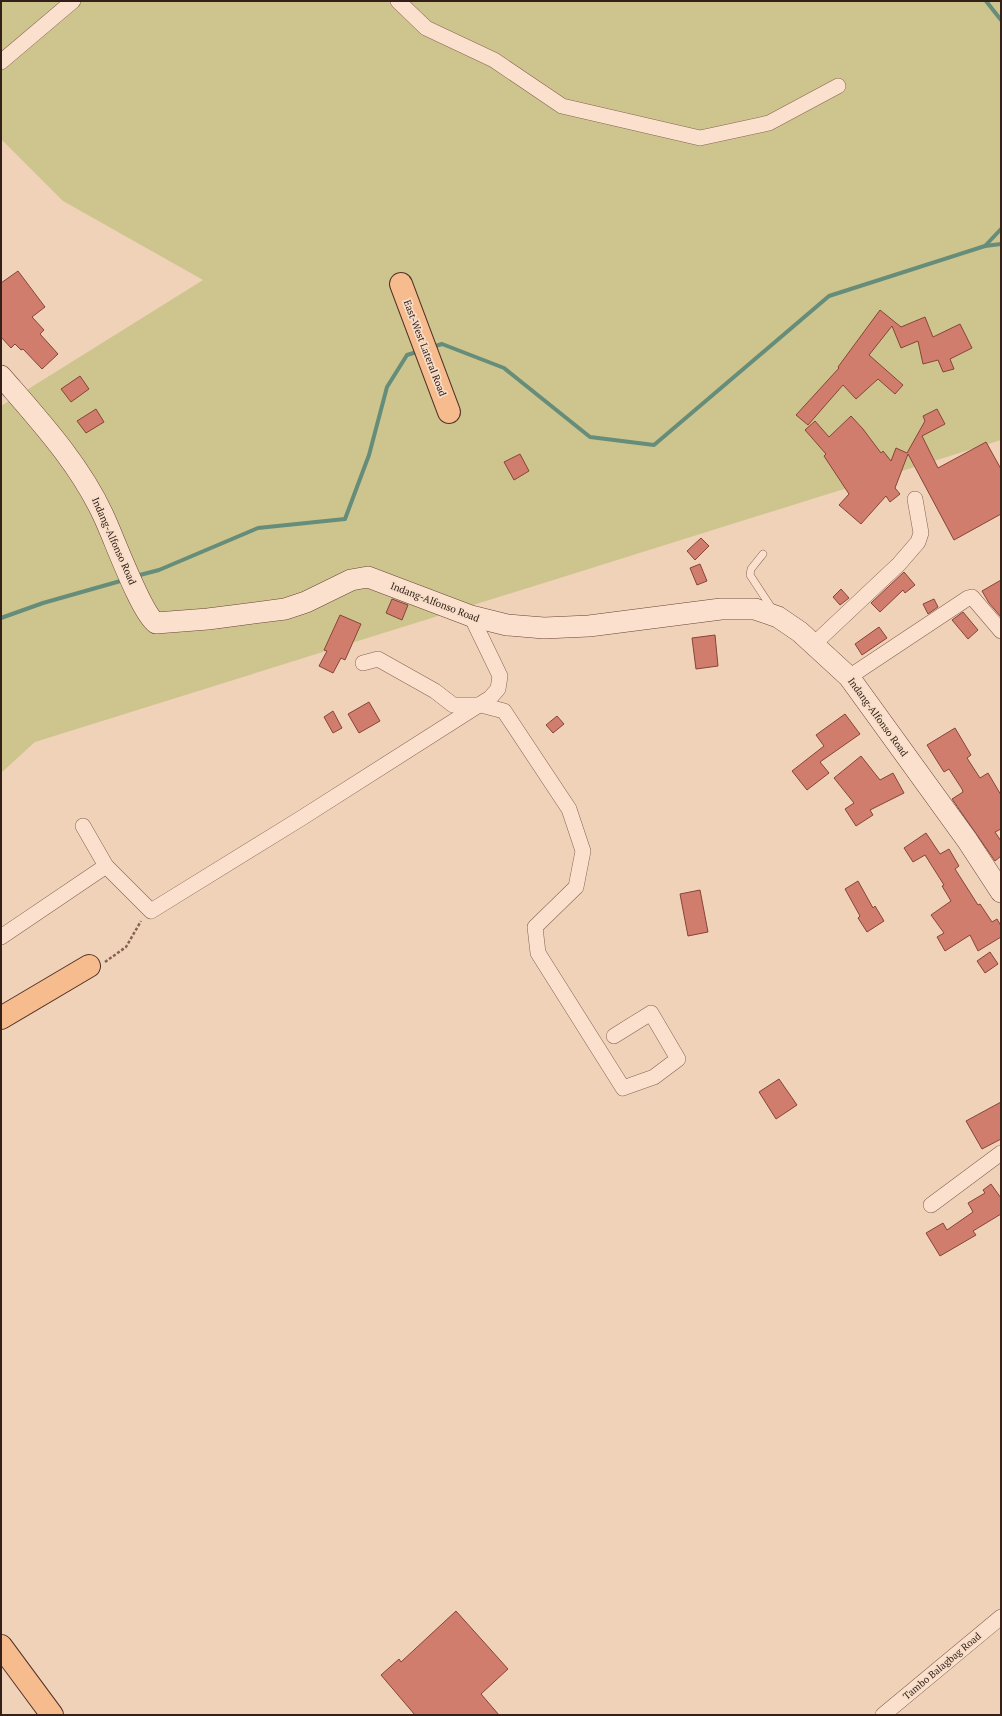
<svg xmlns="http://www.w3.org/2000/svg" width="1002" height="1716" font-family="'PT Serif',serif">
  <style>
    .green { fill: #cec58e }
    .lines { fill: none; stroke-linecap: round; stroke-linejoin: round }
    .stream { stroke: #668d7a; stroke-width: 4 }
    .building { fill: #d07d6d; stroke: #874438 }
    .lane-casing { stroke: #876253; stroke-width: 8 }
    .street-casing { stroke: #876253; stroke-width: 16 }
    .secondary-casing { stroke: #684337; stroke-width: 22 }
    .primary-casing { stroke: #533229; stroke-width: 24 }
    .path { stroke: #876253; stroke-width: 2.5; stroke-dasharray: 3 2; stroke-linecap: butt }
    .lane { stroke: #fbe1cd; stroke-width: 7 }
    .street { stroke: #fbe1cd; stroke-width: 15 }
    .secondary { stroke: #fbe1cd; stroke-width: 21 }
    .primary { stroke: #f7bc8d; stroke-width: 22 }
    .labels { text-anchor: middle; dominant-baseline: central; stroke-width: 3.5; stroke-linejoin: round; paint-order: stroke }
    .street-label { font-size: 10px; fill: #352019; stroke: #f7dec9 }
  </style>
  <rect width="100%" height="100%" fill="#f0d2b9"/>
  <!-- green -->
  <path class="green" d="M1 1H1001V440L35 742 1 773V406L203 280 63 201 1 139Z"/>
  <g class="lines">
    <!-- stream -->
    <g class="stream">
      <path d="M986 1 1001 20"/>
      <path d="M985 246 1001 229"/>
      <path d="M432 347 442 344 504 368 590 437 654 445 829 296 985 246 1001 244"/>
      <path d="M136 576 159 570 258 528 345 519 369 455 387 387 407 355 420 351"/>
      <path d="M1 618 43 603 124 580"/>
    </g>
  </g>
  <!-- building -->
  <g class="building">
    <path d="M18 271 45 307 32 317 44 330 40 334 58 354 42 369 23 349 21 350 15 344 11 348 1 337V283Z"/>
    <path d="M880 310 901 327 925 317 933 337 960 324 972 348 950 359 954 369 943 372 938 360 923 364 918 341 901 348 892 326 869 355 903 385 895 394 878 379 856 399 843 385 808 425 796 415 839 368 838 367Z"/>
    <path d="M80 376 89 389 71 402 61 389Z"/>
    <path d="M96 409 104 422 86 433 77 421Z"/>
    <path d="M937 409 945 424 922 436 938 468 986 442 1001 469V514L954 540 908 454 895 488 900 494 890 502 886 496 861 524 839 505 849 494 824 456 826 454 805 430 815 421 829 437 851 416 863 429 881 453 883 451 891 461 896 448 907 453 925 421 923 416Z"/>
    <path d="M520 454 529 471 514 480 504 462Z"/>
    <path d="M701 538 709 546 695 560 687 551Z"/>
    <path d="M700 564 707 581 697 585 690 568Z"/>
    <path d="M904 572 915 585 905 593 903 590 880 612 871 603Z"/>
    <path d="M1001 580V617L989 603 982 591Z"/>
    <path d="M841 589 849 598 840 605 833 597Z"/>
    <path d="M392 599 408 605 402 620 386 613Z"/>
    <path d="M934 599 938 607 928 614 923 604Z"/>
    <path d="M963 612 978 630 968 639 952 620Z"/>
    <path d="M340 615 361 624 345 660 341 658 333 673 319 666 327 651 324 650Z"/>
    <path d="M879 627 887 638 862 655 855 644Z"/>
    <path d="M715 635 718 666 696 669 692 638Z"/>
    <path d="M369 702 380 721 359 733 348 714Z"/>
    <path d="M333 711 342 728 333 733 324 717Z"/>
    <path d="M845 714 860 734 820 762 829 773 807 790 792 771 824 746 816 735Z"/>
    <path d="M557 716 564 724 553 733 546 725Z"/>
    <path d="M955 728 971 755 967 758 980 778 988 773 1001 795V829L995 832 1001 841V856L995 861 952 799 963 792 962 789 949 769 944 772 927 745Z"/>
    <path d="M861 756 880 780 893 773 904 793 870 810 873 815 856 826 845 809 854 803 834 778Z"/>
    <path d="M926 833 940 854 949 849 959 866 955 869 978 905 980 904 992 922 997 919 1001 926V937L978 951 970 935 945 951 937 937 944 933 931 915 951 901 942 886 944 885 925 855 913 862 904 848Z"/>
    <path d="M858 881 873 908 875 906 884 921 867 932 858 918 860 916 845 889Z"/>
    <path d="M700 890 708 932 688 936 680 894Z"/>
    <path d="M990 952 998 964 985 973 977 961Z"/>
    <path d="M779 1079 797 1105 776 1119 759 1092Z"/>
    <path d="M1001 1102V1139L982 1149 966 1121Z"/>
    <path d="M991 1184 1001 1198V1214L973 1231 976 1235 940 1256 926 1233 943 1223 947 1230 973 1212 968 1203 985 1193 983 1190Z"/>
    <path d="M456 1611 508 1669 481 1694 499 1715H415L381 1675 399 1659 401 1662Z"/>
  </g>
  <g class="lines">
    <defs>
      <path id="lane" d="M763 554 751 569 750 575 773 610"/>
      <g id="street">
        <path d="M398 1 426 28 494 60 562 106 700 138 769 123 838 86"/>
        <path d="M1 62 73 1"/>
        <path d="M814 644 899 564 918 542 921 533 915 499"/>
        <path d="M363 663 378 659 435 691 453 705H481L504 711 569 809 583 851 576 887 535 927 538 953 623 1088 654 1077 678 1059 651 1013 614 1036"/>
        <path d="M849 677 968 598 972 597 1001 631"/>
        <path d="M83 826 106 866 151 911 300 819 490 698 498 689 500 676 471 616"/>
        <path d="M1 937 106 866"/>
        <path d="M931 1205 1001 1153"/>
        <path d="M883 1715 1001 1617"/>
      </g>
      <path id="secondary" d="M1 376C39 420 80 464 104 517 114 538 141 613 156 623L208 619 285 609 306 602 351 580 368 577 471 616 507 625 544 628 589 626 721 609H755L778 617 800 632 849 677 967 840 1001 892"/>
      <g id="primary">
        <path d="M401 284 449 412"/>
        <path d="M1 1018 89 966"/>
        <path d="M1 1646 52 1715"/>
      </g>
    </defs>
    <!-- lane casing -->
    <use href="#lane" class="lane-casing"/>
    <!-- street casing -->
    <use href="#street" class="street-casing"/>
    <!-- secondary casing -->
    <use href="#secondary" class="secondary-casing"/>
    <!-- primary casing -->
    <use href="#primary" class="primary-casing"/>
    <!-- path -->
    <path class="path" d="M105 962 126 947 141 921"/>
    <!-- lane -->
    <use href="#lane" class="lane"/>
    <!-- street -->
    <use href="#street" class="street"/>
    <!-- secondary -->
    <use href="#secondary" class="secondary"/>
    <!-- primary -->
    <use href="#primary" class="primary"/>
  </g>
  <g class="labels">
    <!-- street labels -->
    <g class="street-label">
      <text transform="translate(425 348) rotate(69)">East-West Lateral Road</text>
      <text transform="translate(114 541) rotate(66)">Indang-Alfonso Road</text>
      <text transform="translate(435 602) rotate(21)">Indang-Alfonso Road</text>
      <text transform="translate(878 717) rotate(54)">Indang-Alfonso Road</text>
      <text transform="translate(942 1666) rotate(-40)">Tambo Balagbag Road</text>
    </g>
  </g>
  <!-- border -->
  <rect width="1002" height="1716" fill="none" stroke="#352019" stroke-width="4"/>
</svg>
